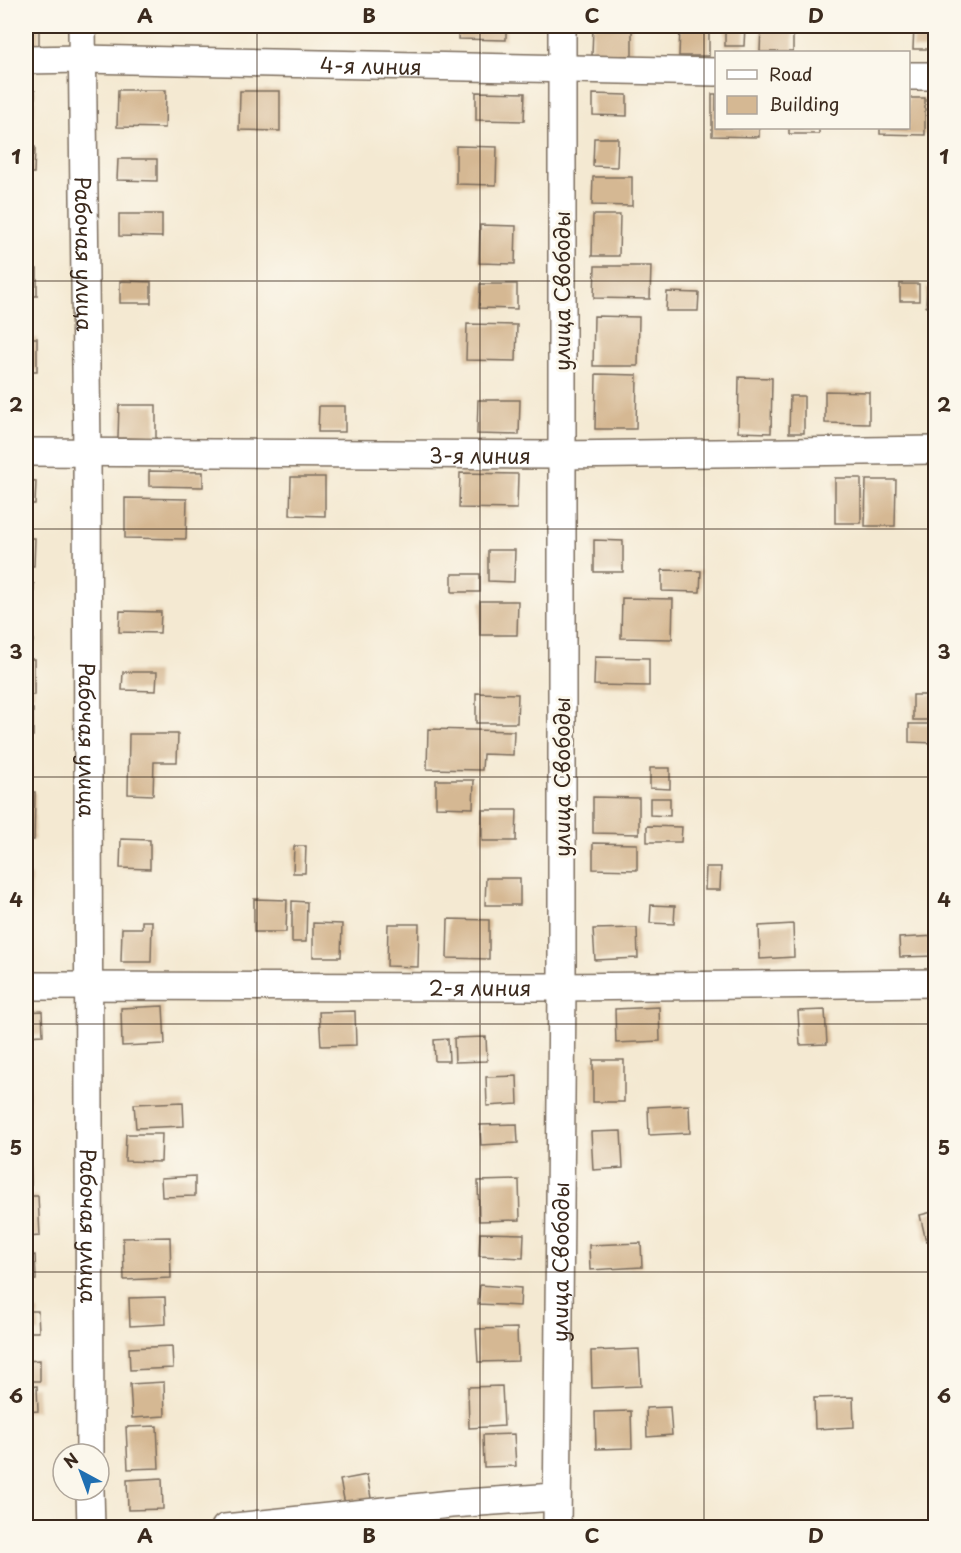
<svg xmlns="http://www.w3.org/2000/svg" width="961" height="1553" font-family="'Playpen Sans',sans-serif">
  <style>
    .building { fill: #d5b893 }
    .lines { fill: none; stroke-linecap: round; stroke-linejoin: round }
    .minor-casing { stroke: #7c6d5d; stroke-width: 30 }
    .minor { stroke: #fff; stroke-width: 27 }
    .grid { fill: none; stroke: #3b2a1e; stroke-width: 1.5; stroke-opacity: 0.55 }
    .labels { text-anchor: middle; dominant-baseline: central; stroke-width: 6; stroke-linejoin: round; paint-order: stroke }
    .street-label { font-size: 21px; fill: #3b2a1e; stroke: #fbf7ec }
    .neatline { fill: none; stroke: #3b2a1e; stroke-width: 2 }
    .grid-label { font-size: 20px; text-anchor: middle; font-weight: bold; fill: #3b2a1e }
  </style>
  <rect width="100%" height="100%" fill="#fbf7ec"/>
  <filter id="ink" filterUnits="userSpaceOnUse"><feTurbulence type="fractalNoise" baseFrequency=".0167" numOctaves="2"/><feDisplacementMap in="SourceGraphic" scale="12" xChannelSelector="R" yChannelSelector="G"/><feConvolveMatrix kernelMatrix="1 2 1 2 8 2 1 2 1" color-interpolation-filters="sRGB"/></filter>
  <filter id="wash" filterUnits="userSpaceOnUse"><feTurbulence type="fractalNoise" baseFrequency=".008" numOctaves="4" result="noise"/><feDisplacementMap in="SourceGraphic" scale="24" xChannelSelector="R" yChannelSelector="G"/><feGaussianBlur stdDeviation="1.35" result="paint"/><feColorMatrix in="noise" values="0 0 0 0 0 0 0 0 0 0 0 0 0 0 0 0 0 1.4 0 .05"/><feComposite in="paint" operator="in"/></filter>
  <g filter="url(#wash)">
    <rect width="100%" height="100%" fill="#f4e9d2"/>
    <g id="blocks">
      <!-- building -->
      <g class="building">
        <rect x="26" y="26" width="13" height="20"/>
        <path d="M459 26H506V40L458 39Z"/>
        <path d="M593 26H632V56H592Z"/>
        <path d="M725 26H745L744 46H725Z"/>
        <path d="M761 26H793V52H760Z"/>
        <path d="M914 26H936V49H913Z"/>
        <path d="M680 27 709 28V56H679Z"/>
        <path d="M118 90H166L165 128 117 127Z"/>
        <path d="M26 91H35L34 115H26Z"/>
        <path d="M240 91H280V131L239 130Z"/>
        <path d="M476 92 525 93 524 121 476 120Z"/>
        <path d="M593 94 627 95V116L593 115Z"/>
        <path d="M712 94H716V128H759V137L712 136Z"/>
        <path d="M908 98H925V135L880 134V128H908Z"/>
        <rect x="789" y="128" width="30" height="6"/>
        <path d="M594 138H618L617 167 593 166Z"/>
        <path d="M456 146 497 147 496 185 456 184Z"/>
        <path d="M26 147H35L34 173H26Z"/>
        <path d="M118 159H157V181L117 180Z"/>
        <path d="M593 177H632V206L592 205Z"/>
        <rect x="26" y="202" width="7" height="21"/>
        <path d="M119 214H162V237L119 236Z"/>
        <path d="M593 215H620L619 256H592Z"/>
        <path d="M480 225 516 226 515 264 479 263Z"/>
        <path d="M595 266H651L650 299 594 298Z"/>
        <rect x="26" y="269" width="11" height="27"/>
        <path d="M120 281 151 282V303H120Z"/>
        <path d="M480 284H517V309L479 308Z"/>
        <rect x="900" y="284" width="19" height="17"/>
        <path d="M927 287H936V307H926Z"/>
        <path d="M667 292 699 293 698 311H666Z"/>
        <path d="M594 316 639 317 638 366H593Z"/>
        <path d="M467 324 517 325 516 361 466 360Z"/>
        <rect x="26" y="338" width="11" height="33"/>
        <path d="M596 374 637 375 636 429H595Z"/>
        <path d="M739 377 772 378 771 433 738 432Z"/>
        <path d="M825 391 869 392V424L825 423Z"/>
        <path d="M790 396H804V433H789Z"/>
        <path d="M478 400H520L519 435 477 434Z"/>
        <path d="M119 405H156V439L118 438Z"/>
        <path d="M319 406H345V432H318Z"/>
        <path d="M149 471 203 472V487L149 486Z"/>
        <path d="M460 473 518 474 517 509 459 508Z"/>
        <path d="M291 477H325V516L290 515Z"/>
        <rect x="835" y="478" width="26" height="45"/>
        <path d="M26 480 36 481 35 504H26Z"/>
        <path d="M866 480H896L895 526H865Z"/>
        <path d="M125 498 187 499 186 539 125 538Z"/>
        <path d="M26 538H35L34 566H26Z"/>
        <path d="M594 540 623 541V572H594Z"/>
        <path d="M488 550H515L514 582 488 581Z"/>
        <path d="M662 570 701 571 700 592 662 591Z"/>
        <rect x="452" y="574" width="28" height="18"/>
        <path d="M26 584H34L33 642H26Z"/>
        <path d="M622 598 673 599 672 639 621 638Z"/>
        <path d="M480 601H518L517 635H480Z"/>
        <path d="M120 611 161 612 160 633 119 632Z"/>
        <path d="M595 657 649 658V686L594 685Z"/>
        <rect x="26" y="659" width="8" height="36"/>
        <path d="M123 672H157L156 691 122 690Z"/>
        <path d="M476 693 518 694 517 723H476Z"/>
        <rect x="913" y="695" width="23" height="25"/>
        <rect x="26" y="709" width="7" height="27"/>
        <path d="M909 724H936V743L909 742Z"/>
        <path d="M428 729 514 731 513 755 483 754 482 770 427 769Z"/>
        <path d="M129 734H178L177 762H154L153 795 128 794Z"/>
        <path d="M26 752 32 753V780H26Z"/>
        <path d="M650 768H670V789L650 788Z"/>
        <path d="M436 780H474L473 808 436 807Z"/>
        <path d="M26 792H35L34 840H26Z"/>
        <path d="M593 797 639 798V834L593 833Z"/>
        <path d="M650 798H670V816L650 815Z"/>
        <path d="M482 810H517L516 841H482Z"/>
        <path d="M647 826 682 827 681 842H647Z"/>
        <path d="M121 839 150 840V869L120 868Z"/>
        <path d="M593 843 637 844V870L593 869Z"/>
        <path d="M294 846H306L305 873H293Z"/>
        <path d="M706 867H721L720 890H705Z"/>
        <path d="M26 875H31L29 954H26Z"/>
        <path d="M486 878H520V905H485Z"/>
        <path d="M254 899 287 900 286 932H254Z"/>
        <path d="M292 901 307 902 306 942H292Z"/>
        <path d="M651 905 675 906 674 924 650 923Z"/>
        <path d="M448 919 489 920V959L447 958Z"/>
        <path d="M142 921H152L151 962H121L122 928H142Z"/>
        <path d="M313 923 342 924 341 957H313Z"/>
        <path d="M388 924H419L418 967 387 966Z"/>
        <path d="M793 924 794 957 760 959 759 926Z"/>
        <path d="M637 928 638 958 595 960 593 929Z"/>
        <path d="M936 936V956L900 957 899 938Z"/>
        <path d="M163 1006 165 1044 122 1046 121 1008Z"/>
        <path d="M659 1007 660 1041 616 1043 615 1009Z"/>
        <path d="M825 1010 827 1044 800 1045 798 1011Z"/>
        <path d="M42 1011 43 1035 26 1036V1012Z"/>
        <path d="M355 1011 356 1045 321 1046 319 1012Z"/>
        <path d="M486 1037 487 1061 455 1062 454 1038Z"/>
        <path d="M448 1039 449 1061H435L434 1040Z"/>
        <rect x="593" y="1060" width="31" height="42"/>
        <path d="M26 1066H28L29 1099H26Z"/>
        <path d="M517 1076 518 1104 487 1106 486 1077Z"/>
        <path d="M183 1102 184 1126 136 1128 134 1104Z"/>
        <path d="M689 1105 690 1133 649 1135 648 1107Z"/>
        <path d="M517 1124 518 1143 481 1145 480 1125Z"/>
        <path d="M621 1131 623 1168 593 1170 591 1132Z"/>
        <path d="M126 1134H162L161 1162 125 1161Z"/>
        <path d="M26 1158H30L31 1185H26Z"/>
        <path d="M195 1176V1196L162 1197 161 1178Z"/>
        <path d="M519 1180 520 1220 479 1221 478 1181Z"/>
        <path d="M26 1196H38L40 1236 26 1237Z"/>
        <path d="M936 1211V1238L926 1241 920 1215Z"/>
        <path d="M480 1233 524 1234 523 1258 479 1256Z"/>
        <path d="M170 1237 171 1278 124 1280 123 1238Z"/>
        <path d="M641 1243 642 1267 590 1270 589 1245Z"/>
        <path d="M35 1255 36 1280 26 1281V1256Z"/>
        <path d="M480 1285 521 1288 520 1306 478 1304Z"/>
        <path d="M165 1297 166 1324 130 1326 129 1298Z"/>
        <path d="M26 1311H38L39 1332H26Z"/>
        <path d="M517 1328 518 1361 478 1362 476 1329Z"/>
        <path d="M172 1346 173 1368 130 1370 129 1348Z"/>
        <path d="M639 1349 641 1386 592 1388 591 1351Z"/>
        <path d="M40 1360V1381H26V1361Z"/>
        <path d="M164 1382 165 1416 132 1418 130 1384Z"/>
        <path d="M37 1386 38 1411 26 1412V1387Z"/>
        <path d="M502 1386 504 1426 469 1428 468 1387Z"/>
        <path d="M853 1397 854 1427 815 1429 814 1398Z"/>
        <path d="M670 1407 672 1435 647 1437 646 1408Z"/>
        <path d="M631 1411 632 1448 596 1449 595 1412Z"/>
        <path d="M157 1426 159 1468 128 1469 126 1427Z"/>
        <path d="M514 1434 516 1466 484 1467 483 1435Z"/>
        <path d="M367 1475 372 1504 346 1509 340 1480Z"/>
        <path d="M162 1478 163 1509 128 1510 127 1480Z"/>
      </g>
    </g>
  </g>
  <g filter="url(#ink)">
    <use href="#blocks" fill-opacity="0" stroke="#7c6d5d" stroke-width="1.5"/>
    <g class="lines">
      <defs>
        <g id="minor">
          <path id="s1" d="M82 26 87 451 90 1454"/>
          <path id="s2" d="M26 60 82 59 716 72"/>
          <path d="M908 76H936"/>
          <path id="s3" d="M26 452 560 455 936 450"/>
          <path id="s4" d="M26 986 562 987 936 983"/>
          <path d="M90 1490 91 1528"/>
          <path d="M225 1528 451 1504 555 1497"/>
          <path id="s5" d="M557 1528 562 987V26"/>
        </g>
      </defs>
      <!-- minor casing -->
      <use href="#minor" class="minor-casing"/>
      <!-- minor -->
      <use href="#minor" class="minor"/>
    </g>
  </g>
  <!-- grid -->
  <path class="grid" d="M257 26V1528M480 26V1528M704 26V1528M26 281H936M26 529H936M26 777H936M26 1024H936M26 1272H936"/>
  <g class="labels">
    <!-- street labels -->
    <g class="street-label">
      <text stroke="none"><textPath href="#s2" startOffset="345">4-я линия</textPath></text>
      <text stroke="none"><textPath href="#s1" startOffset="228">Рабочая улица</textPath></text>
      <text transform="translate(561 291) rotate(-90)">улица Свободы</text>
      <text stroke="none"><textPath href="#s3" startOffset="454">3-я линия</textPath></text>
      <text stroke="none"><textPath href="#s1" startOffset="714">Рабочая улица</textPath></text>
      <text transform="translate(561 777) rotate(-90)">улица Свободы</text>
      <text stroke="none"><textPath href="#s4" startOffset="454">2-я линия</textPath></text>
      <text stroke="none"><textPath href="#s1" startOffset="1200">Рабочая улица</textPath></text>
      <text stroke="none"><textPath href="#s5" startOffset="266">улица Свободы</textPath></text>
    </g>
  </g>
  <!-- margin -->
  <rect width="961" height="1553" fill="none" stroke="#fbf7ec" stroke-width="66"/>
  <!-- legend -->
  <rect x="715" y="51" width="195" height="78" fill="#fbf7ec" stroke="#aea59a" stroke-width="1.5"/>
  <rect x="727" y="70" width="30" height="9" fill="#ffffff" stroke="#aea59a" stroke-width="1.5"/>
  <text x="769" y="81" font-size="18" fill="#3b2a1e">Road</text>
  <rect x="727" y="96" width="30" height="18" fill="#d5b893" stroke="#aea59a" stroke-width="1.5"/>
  <text x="769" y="111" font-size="18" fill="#3b2a1e">Building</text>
  <!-- north arrow -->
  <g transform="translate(81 1472) rotate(319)"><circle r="28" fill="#fbf7ec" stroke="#aea59a" stroke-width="1.5"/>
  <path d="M0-4.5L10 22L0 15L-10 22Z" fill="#1f6fb2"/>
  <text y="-9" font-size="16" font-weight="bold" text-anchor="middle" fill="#3b2a1e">N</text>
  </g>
  <rect x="33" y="33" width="895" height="1487" class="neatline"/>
  <g class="grid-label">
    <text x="145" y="23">A</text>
    <text x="369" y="23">B</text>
    <text x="592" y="23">C</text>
    <text x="816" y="23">D</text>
    <text x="16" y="164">1</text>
    <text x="944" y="164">1</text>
    <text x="16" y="412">2</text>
    <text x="944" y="412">2</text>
    <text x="16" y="659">3</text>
    <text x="944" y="659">3</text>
    <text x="16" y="907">4</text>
    <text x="944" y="907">4</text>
    <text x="16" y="1155">5</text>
    <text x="944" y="1155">5</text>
    <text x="16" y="1403">6</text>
    <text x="944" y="1403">6</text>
    <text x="145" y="1543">A</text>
    <text x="369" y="1543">B</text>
    <text x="592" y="1543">C</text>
    <text x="816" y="1543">D</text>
  </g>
</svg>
